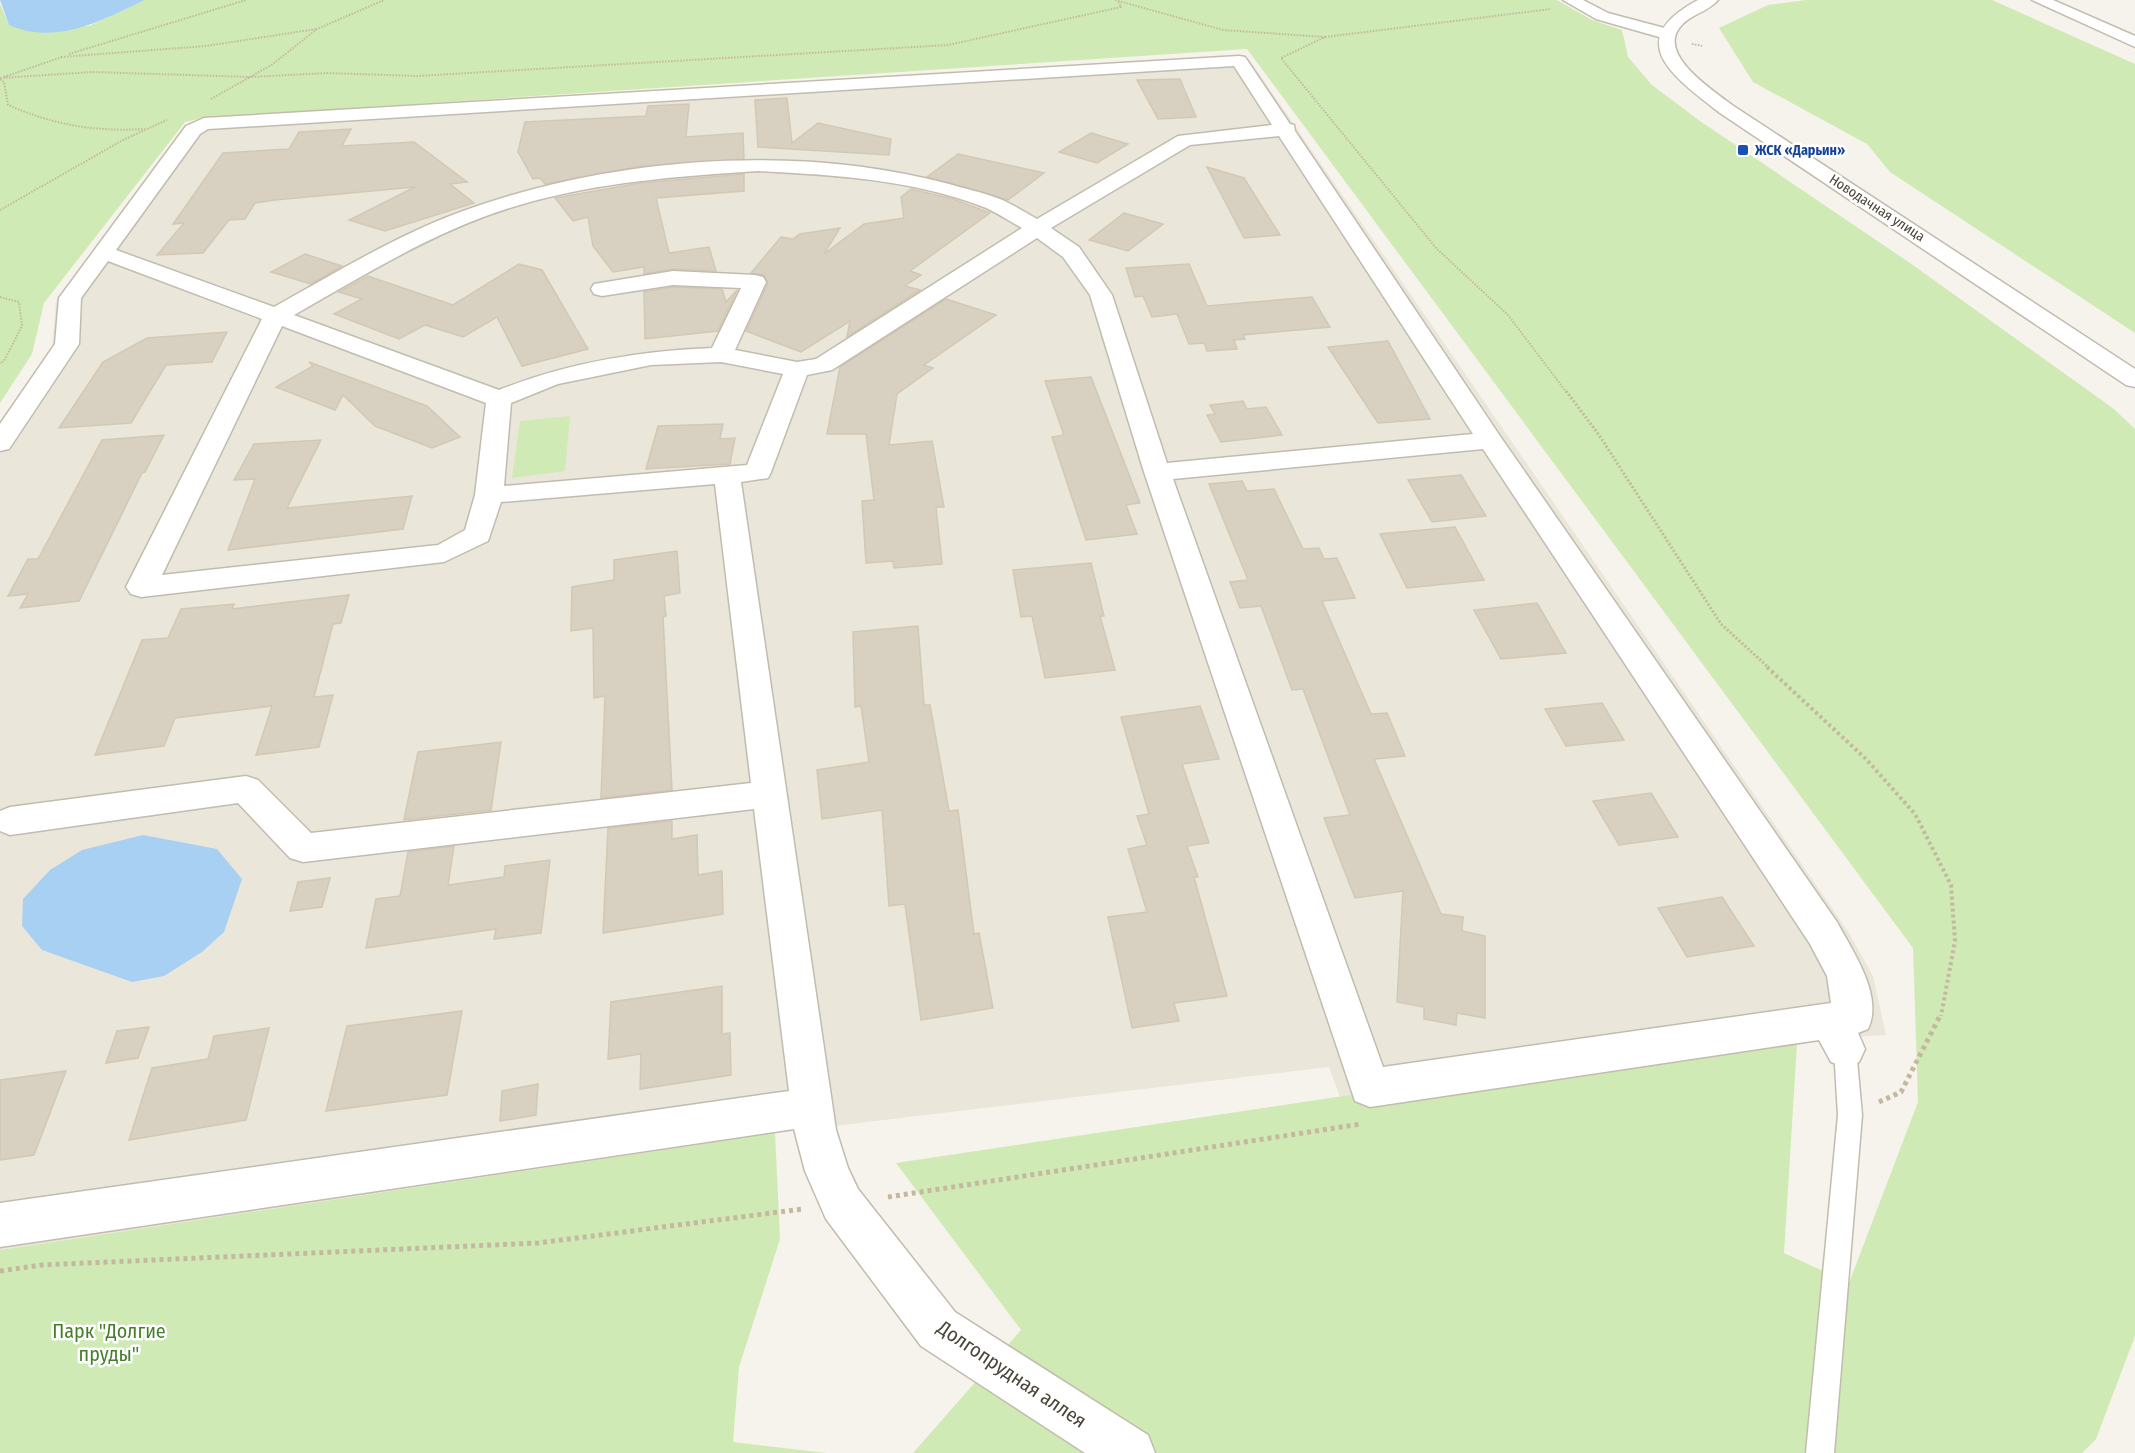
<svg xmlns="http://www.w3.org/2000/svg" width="2135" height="1453" font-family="'Fira Sans Condensed',sans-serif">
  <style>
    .residential { fill: #eae6da }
    .green { fill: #cfeab4 }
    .water { fill: #a8d0f3 }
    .building { fill: #d8d0c1; stroke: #d3c8b3; stroke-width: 1.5 }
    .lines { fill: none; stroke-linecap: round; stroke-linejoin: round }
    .service-casing { stroke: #c2bcae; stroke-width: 3 }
    .minor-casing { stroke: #c2bcae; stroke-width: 3 }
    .tertiary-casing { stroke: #c2bcae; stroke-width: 3 }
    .path-far3 { stroke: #c4b99e; stroke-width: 2; stroke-dasharray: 1.5 1.5; stroke-linecap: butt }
    .path-far2 { stroke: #c4b99e; stroke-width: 3; stroke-dasharray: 2 2; stroke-linecap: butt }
    .path-far1 { stroke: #c4b99e; stroke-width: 4; stroke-dasharray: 3 3; stroke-linecap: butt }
    .path { stroke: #c4b99e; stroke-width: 5; stroke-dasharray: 4 4; stroke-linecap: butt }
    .service { fill: #fff; fill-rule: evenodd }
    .minor { fill: #fff; fill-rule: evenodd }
    .tertiary { fill: #fff; fill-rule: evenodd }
    .transit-dot { fill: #1a4fb4; stroke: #fff; stroke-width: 2 }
    .labels { text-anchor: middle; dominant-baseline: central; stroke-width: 5; stroke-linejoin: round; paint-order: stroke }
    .far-transit-label { font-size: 14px; font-weight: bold; fill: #164399; stroke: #fff; text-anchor: start }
    .far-street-label { font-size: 14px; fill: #4b4539; stroke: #fff }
    .near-park-label { font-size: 20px; fill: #457f29; stroke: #fff }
    .near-street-label { font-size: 20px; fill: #4b4539; stroke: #fff }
  </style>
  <rect width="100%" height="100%" fill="#f6f3ec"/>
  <!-- residential -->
  <path class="residential" d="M1238 57 1249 59 1849 933 1873 976 1886 1035 1839 1038 1345 1110 1329 1067 775 1133 0 1250V422L52 348 56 301 189 123 216 118Z"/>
  <!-- green -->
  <g class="green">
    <path d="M145 0H1557L1592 20 1622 30 1628 57 1652 85 1700 121 1910 263 2114 409 2135 429V1336L2096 1439 2082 1453H913L1021 1330 896 1163 1798 1028 1784 1253 1849 1283 1918 1102 1913 948 1247 49 203 118 185 122 44 303 32 354 0 403V4L9 25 89 26Z"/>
    <path d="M1806 0H1992L2135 64V333L1890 172 1867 144 1753 82 1719 28 1768 5Z"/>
    <path d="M570 416 565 471 512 478 520 421Z"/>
    <path d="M775 1133 780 1239 739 1367 733 1442 826 1453H0V1250Z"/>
  </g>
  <!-- water -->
  <g class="water">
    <path d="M0 0H145C102 20 57 46 9 25Z"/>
    <path d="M143 835 217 849 242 879 224 932 202 952 164 976 132 982 42 950 22 926 23 899 50 870 82 850Z"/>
  </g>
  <!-- building -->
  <g class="building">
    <path d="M1180 79 1196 117 1158 119 1137 80Z"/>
    <path d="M787 98 792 143 818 123 891 139 889 155 758 147 755 100Z"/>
    <path d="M689 104 686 137 743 133 744 159 642 166 545 184 540 178 533 179 518 152 525 122 646 116 648 106Z"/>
    <path d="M351 129 342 146 414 142 467 182 450 184 474 203 385 231 349 220 415 187 275 200 255 203 245 219 229 220 203 253 157 255 184 223 173 224 223 153 289 149 299 132Z"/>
    <path d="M1091 133 1128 144 1097 163 1059 152Z"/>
    <path d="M958 154 1044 173 1008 200 927 177Z"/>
    <path d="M1207 167 1244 178 1280 235 1244 238Z"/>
    <path d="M744 174V191L656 198 669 253 709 247 716 271 673 269 644 274V267L613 272 593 246 588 217 573 221 555 198 640 183Z"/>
    <path d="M911 189 953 199 990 213 910 271 921 275 905 286 920 290 847 337 850 321 801 352 746 331 768 283 764 275 751 273 781 237 793 239 800 234 840 228 824 254 864 224 904 218 901 197Z"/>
    <path d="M1124 213 1163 224 1128 251 1089 240Z"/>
    <path d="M305 254 342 266 311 284 271 272Z"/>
    <path d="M519 264 542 270 588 349 522 366 497 317 463 337 425 325 399 339 334 314 362 299 339 292 368 276 453 305Z"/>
    <path d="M1189 264 1207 306 1312 297 1330 327 1243 335 1245 339 1234 340 1237 349 1207 351 1204 343 1189 344 1177 314 1152 317 1143 296 1135 297 1126 268Z"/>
    <path d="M673 287 722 289 726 302 737 290 718 331 645 339 644 292Z"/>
    <path d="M946 299 996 315 924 365 933 368 897 394 889 445 932 441 944 507H936L942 564 894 568 893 561 866 563 862 501 874 500 866 434H827L840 367Z"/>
    <path d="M227 332 212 362 166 365 131 423 59 428 103 362 147 338Z"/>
    <path d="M1388 341 1430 419 1378 423 1328 347Z"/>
    <path d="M309 362 427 406 460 437 432 448 375 426 343 395 335 410 276 387 313 366Z"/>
    <path d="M1091 377 1140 503 1126 505 1137 534 1086 540 1052 437 1064 435 1045 381Z"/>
    <path d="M1243 401 1247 409 1266 407 1282 435 1221 442 1207 415 1215 414 1210 405Z"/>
    <path d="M723 424 720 439 735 438 730 464 646 469 658 426Z"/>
    <path d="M164 435 145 472 142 473 79 601 20 608 28 594 8 596 28 559H38L102 440Z"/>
    <path d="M321 440 287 508 412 496 403 529 228 550 255 479 234 480 254 444Z"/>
    <path d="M1461 475 1486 516 1432 522 1408 480Z"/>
    <path d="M1242 481 1247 491 1274 489 1303 549 1319 548 1324 559 1337 558 1355 598 1322 601 1371 714 1387 713 1405 756 1374 759 1441 914 1463 917 1462 931 1485 936V1018L1457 1013 1456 1025 1424 1019V1007L1397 1002 1403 891 1355 898 1324 818 1350 815 1303 689 1292 690 1261 606 1240 608 1230 582 1248 580 1209 484Z"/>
    <path d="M1455 527 1484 580 1407 588 1380 534Z"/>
    <path d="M677 551 680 593 664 596 666 616 663 617 672 790 601 798 605 696 594 698 593 628 571 631 572 587 614 580V560Z"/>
    <path d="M1091 563 1104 616H1100L1115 670 1045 678 1032 616 1021 617 1013 570Z"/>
    <path d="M349 595 341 623 333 624 314 697 333 695 319 747 256 755 272 706 175 718 164 746 95 755 142 640 168 638 181 609 234 604 232 609Z"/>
    <path d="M1537 603 1566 653 1501 659 1474 610Z"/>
    <path d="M918 626 924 705H930L949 811 958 810 974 934 979 933 993 1008 921 1020 905 904 889 906 882 810 822 819 817 770 869 762 861 706 855 707 853 632Z"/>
    <path d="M1602 703 1624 740 1566 746 1545 709Z"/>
    <path d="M1200 706 1219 759 1182 764 1209 843 1187 846 1198 877H1194L1227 996 1174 1003 1179 1021 1132 1028 1108 917 1147 912 1128 849 1147 845 1137 816 1149 814 1121 717Z"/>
    <path d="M501 742 491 810 404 820 418 752Z"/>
    <path d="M1651 793 1678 837 1619 845 1593 801Z"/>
    <path d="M672 821V839L697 835 698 875 722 871 723 914 603 933 608 828Z"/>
    <path d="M454 846 448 885 504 877 505 866 550 860 541 933 494 939 496 929 366 948 376 899 400 896 408 852Z"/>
    <path d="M330 878 322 907 290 911 298 882Z"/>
    <path d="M1722 897 1754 946 1687 957 1658 908Z"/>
    <path d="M722 986V1034L730 1033 731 1075 640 1089 641 1054 608 1059 611 1002Z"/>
    <path d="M462 1011 447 1095 326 1111 347 1026Z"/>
    <path d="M149 1027 138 1058 106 1063 117 1031Z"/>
    <path d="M269 1028 246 1120 129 1140 152 1068 208 1059 214 1036Z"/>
    <path d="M66 1071 34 1155 0 1160V1080Z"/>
    <path d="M538 1084 536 1115 500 1121 502 1091Z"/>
  </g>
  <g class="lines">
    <defs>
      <path id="service" d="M1845 1039 1853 1042 1856 1049 1862 1115 1834 1453H1806L1838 1115 1834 1049 1837 1042Z"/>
      <g id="minor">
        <path d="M1563 0H1583L1608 13 1672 30 1674 34 1666 39 1596 19Z"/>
        <path d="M1239 56 1245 57 1290 124 1294 125 1295 131 1502 439 1837 922C1853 952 1884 996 1868 1029L1858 1033 1865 1049 1859 1062 1845 1067 1831 1062 1819 1040 1370 1107 1355 1101 1144 472 1090 295 1063 257 1037 238 832 370 807 375 771 472 768 478 741 482 836 1130 848 1168 858 1189 955 1312 1148 1435 1155 1453H1085L921 1346 826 1219 805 1171 794 1129 0 1247V1203L789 1091 754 809 303 862 290 858 238 803 10 835 0 831V811L10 807 246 776 258 780 311 833 751 783 715 484 501 502 488 541 444 562 141 597 131 594 126 587 262 319 108 261 81 298 79 344 9 449 0 451V424L55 344 59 298 186 126 204 118ZM1234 66 1272 125 1178 136 1037 219C1024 212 1011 203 997 198 982 192 965 189 949 184 796 143 612 157 463 211 397 235 335 273 274 307L116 250 200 134 208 129ZM1279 136 1473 434 1167 463 1112 295 1079 247 1051 228 1190 145ZM758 171C834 175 909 179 981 206 995 211 1009 221 1022 228L816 359 797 362 735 350 766 282 763 277 755 275 673 271 594 284 591 289 594 294 602 296 673 285 741 288 712 348C638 351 567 363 499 390L294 315C368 273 441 227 523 204 599 182 680 176 758 171ZM282 326 486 403 475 495 465 530 438 545 162 575ZM721 362 783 374 747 465 504 486 511 403 558 384 651 365ZM1483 449 1810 944 1827 976 1831 1003 1383 1067 1173 479Z"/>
      </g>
      <g id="tertiary">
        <path d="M1698 0H1718C1708 12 1690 14 1680 27 1657 55 1714 91 1732 105L2135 369V387L2126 385 1720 113C1674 77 1621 41 1698 0Z"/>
        <path d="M2032 0H2053L2135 36V47Z"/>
      </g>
    </defs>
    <!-- service casing -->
    <use href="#service" class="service-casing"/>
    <!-- minor casing -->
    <use href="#minor" class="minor-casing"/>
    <!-- tertiary casing -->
    <use href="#tertiary" class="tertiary-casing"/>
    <!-- path-far3 -->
    <g class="path-far3">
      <path d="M1115 0 1223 30 1325 37 1281 58 1436 248 1508 315 1567 393"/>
      <path d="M1325 37 1551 9"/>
      <path d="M1692 44 1703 46"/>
      <path d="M69 54 246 0"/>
      <path d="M61 57 206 46 316 29"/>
      <path d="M4 77 62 57"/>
      <path d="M0 78 93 72 250 77 327 73 417 76 948 45 1121 7 1119 2"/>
      <path d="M0 79 4 82 8 105C54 125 95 132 145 129"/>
      <path d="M211 99 273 64 317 29 384 0"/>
      <path d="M0 210 123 140 167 120"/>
      <path d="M0 297 19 302 22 326 4 361 0 363"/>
    </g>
    <!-- path-far2 -->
    <path class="path-far2" d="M1566 391 1599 435 1721 624 1769 668"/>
    <!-- path-far1 -->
    <path class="path-far1" d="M1767 667 1866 759 1915 814 1951 885 1955 941 1941 1016"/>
    <!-- path -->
    <g class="path">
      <path d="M1879 1102 1901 1092 1941 1014"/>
      <path d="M888 1197 1361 1124"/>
      <path d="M0 1271 41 1265 538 1243 803 1209"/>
    </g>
    <!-- service -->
    <use href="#service" class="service"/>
    <!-- minor -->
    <use href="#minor" class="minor"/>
    <!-- tertiary -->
    <use href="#tertiary" class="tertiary"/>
  </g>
  <!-- markers -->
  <rect class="transit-dot" x="1737" y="144" width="12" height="12" rx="3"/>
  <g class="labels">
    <!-- far-transit labels -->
    <g class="far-transit-label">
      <text x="1755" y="150">ЖСК «Дарьин»</text>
    </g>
    <!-- far-street labels -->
    <g class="far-street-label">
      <text transform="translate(1877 208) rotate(33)">Новодачная улица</text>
    </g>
    <!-- near-park labels -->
    <g class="near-park-label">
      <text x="109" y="1331">Парк "Долгие<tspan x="109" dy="23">пруды"</tspan></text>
    </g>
    <!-- near-street labels -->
    <g class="near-street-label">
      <text transform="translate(1012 1374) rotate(34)">Долгопрудная аллея</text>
    </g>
  </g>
</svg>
